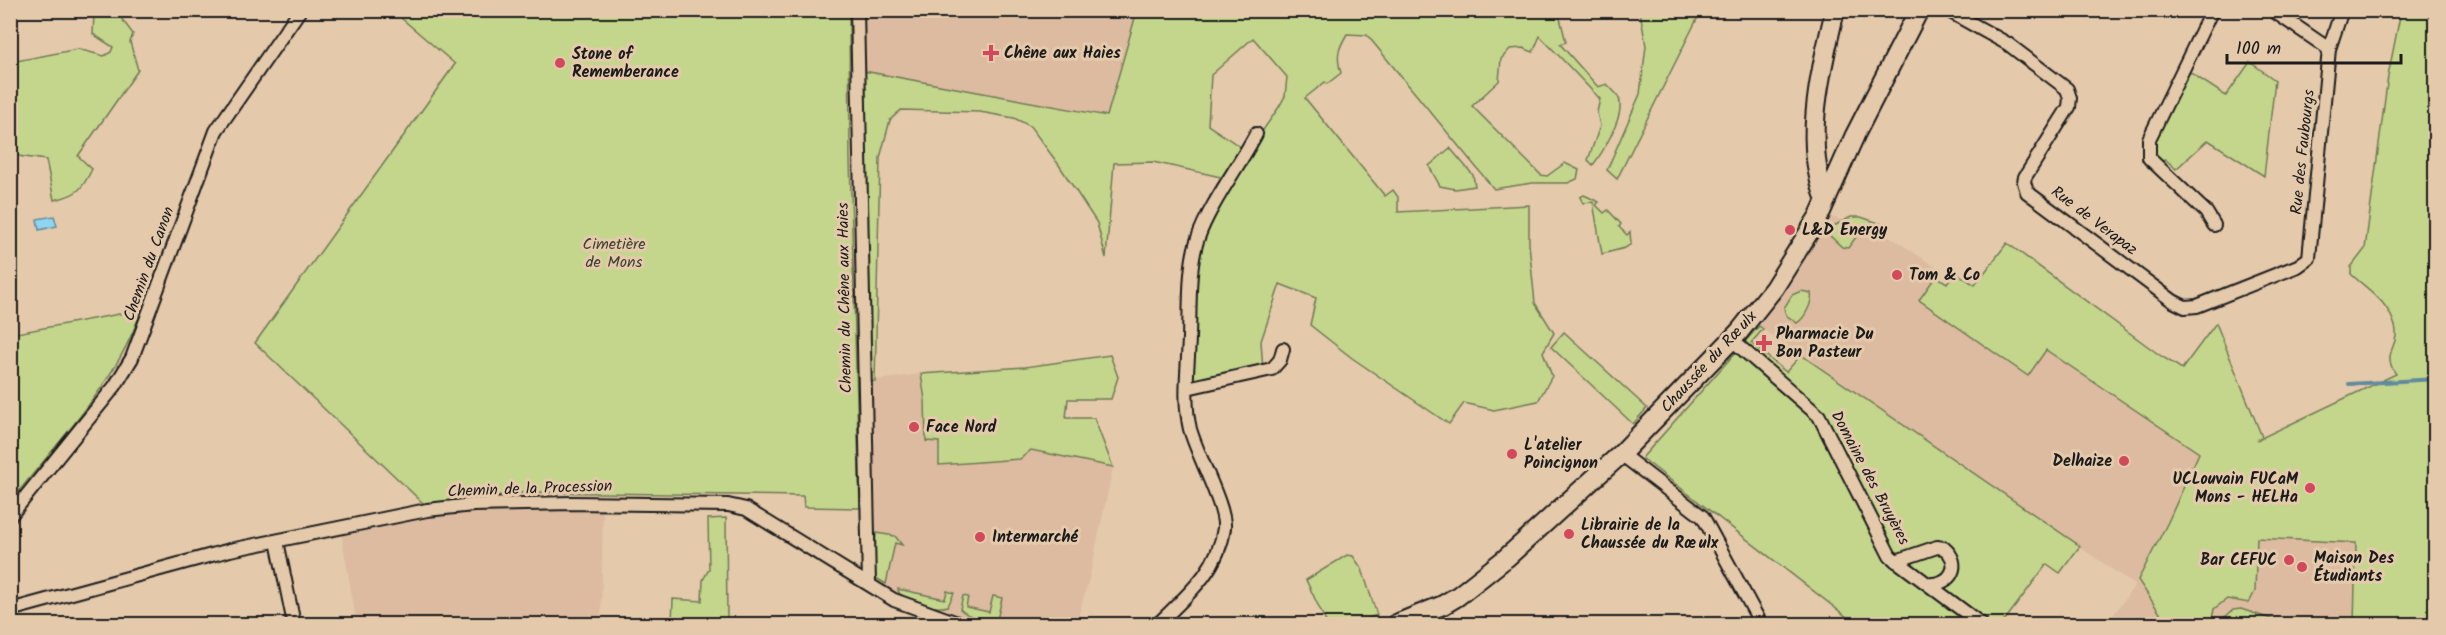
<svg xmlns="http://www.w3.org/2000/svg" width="2446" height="635" font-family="Kalam,sans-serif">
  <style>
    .built { fill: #dcbba0 }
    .green { fill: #c3d68c; stroke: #707954; stroke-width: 1.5; fill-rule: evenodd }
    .water { fill: #8fd5f0; stroke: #618b9b; stroke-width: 1.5 }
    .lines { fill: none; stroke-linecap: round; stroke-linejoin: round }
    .stream { stroke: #618b9b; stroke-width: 4 }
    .minor-casing { stroke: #1c1c1c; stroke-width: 16 }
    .secondary-casing { stroke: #1c1c1c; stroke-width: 22 }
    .minor { stroke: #e4c9ab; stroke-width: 12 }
    .secondary { stroke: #e4c9ab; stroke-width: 18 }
    .poi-dot { fill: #d1495b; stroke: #e4c9ab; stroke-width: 2 }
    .labels { text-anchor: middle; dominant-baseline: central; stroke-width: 6; stroke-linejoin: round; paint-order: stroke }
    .poi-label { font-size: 16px; font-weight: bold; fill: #1c1c1c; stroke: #e4c9ab; text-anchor: start }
    .street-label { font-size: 16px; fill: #1c1c1c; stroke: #e4c9ab }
    .park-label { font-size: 16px; fill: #3d4132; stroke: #e4c9ab }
  </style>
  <rect width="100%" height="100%" fill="#e4c9ab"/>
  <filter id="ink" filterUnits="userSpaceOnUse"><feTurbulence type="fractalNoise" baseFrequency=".0167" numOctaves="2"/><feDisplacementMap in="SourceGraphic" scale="12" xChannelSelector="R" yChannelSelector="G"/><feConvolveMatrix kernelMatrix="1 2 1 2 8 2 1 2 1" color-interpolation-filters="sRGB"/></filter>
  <g filter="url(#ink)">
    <!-- built -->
    <g class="built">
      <path d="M857 11H1137L1108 116 858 70Z"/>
      <path d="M1819 216 1831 217 1883 232 1940 270 1936 276 2199 453 2243 447 2396 374 2435 624H2107L2135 585 1749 320Z"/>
      <path d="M921 374 925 400 926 441 1031 450 1113 467 1090 575 1076 624H960L869 584 864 382Z"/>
      <path d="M603 503 601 624H357L340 527 427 510Z"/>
    </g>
    <!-- green -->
    <g class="green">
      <path d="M1558 10 1566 42 1560 44 1598 87 1607 84C1612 90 1620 95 1620 103 1622 120 1603 152 1593 165L1588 160 1600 126 1597 112 1600 99 1540 36 1533 52 1523 48 1510 49 1501 59 1499 81 1472 106 1541 175 1547 176 1565 163 1579 170 1577 179 1568 183H1532L1494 189 1367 35 1347 34C1338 49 1336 56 1341 73L1327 84 1325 82 1305 98 1385 196 1393 190 1398 197V212L1529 205V244L1535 303 1554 333 1543 352 1552 376 1538 401 1494 410 1464 403 1449 424 1352 358 1310 325 1316 298 1280 284 1261 341 1263 371 1187 388 1195 250 1230 179 1153 162 1114 163 1106 258 1097 223 1059 165 1030 126 1014 118 980 112 901 110 890 120 880 158 875 381 864 382 858 70 1107 116 1137 11ZM1253 38 1287 77 1285 96 1279 107 1248 152 1208 125 1211 75Z"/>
      <path d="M100 11H116L133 34 130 42 138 70 78 156 92 169C82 190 77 195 54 200L46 160 11 155V62L78 49 104 56 111 52 113 47 93 34 94 14Z"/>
      <path d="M393 11H849L850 158 860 508 804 507 803 496 529 492 424 504 255 343 455 64Z"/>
      <path d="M1645 11H1701L1617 179 1607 170 1640 94 1646 46 1640 12Z"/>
      <path d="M2401 11H2435V624H2354L2356 543 2257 538 2255 591 2249 603 2227 599 2214 609 2211 624H2167L2138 580 2168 522 2199 453 2046 350 2028 376 1919 300 1936 276 1947 283 1955 272 1975 285 2007 243 2161 356 2182 369 2216 323 2262 437 2257 440 2396 374C2380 353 2401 346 2395 326 2387 300 2369 291 2351 274V267L2365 249 2388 76Z"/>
      <path d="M2250 62 2275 80 2264 176 2208 140 2176 169 2165 159 2162 162 2153 153 2154 140 2188 71 2226 96Z"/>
      <path d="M1450 148 1473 175 1475 186 1455 189 1440 186 1429 166Z"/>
      <path d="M1584 195 1599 202 1596 205 1604 213 1608 210 1621 224 1619 227 1627 235 1630 232 1631 244 1625 248 1602 254 1593 202 1583 203 1580 197Z"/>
      <path d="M1851 217H1861L1890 227 1887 232 1869 227 1859 233 1848 248 1842 247 1828 234V229Z"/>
      <path d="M1801 291 1811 293C1813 302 1805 318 1797 323L1786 315 1784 308 1792 295Z"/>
      <path d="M141 310C120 379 56 444 11 501V334Z"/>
      <path d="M1759 326 1763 329 1751 343 1786 372 1801 355 2080 546 2060 573 2047 564 2002 624H1856L1642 458Z"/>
      <path d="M1564 332 1647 408 1633 424 1551 347Z"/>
      <path d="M1110 355 1118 377 1111 399H1068L1066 418H1094L1113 467 1031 450 1020 459 939 465V442L926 441 925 400 921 374 1025 367Z"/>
      <path d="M726 518 727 618 722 624H672L673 599 702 601 703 580 709 569 708 519Z"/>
      <path d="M876 533 895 536 902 545 895 543 886 584 876 578 874 568Z"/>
      <path d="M1347 555 1353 556 1362 569 1377 615 1353 624H1327L1306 580Z"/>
      <path d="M898 589 945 599 947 591 954 593 948 606C935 610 909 602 899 593Z"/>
      <path d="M963 596 968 597 966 607 989 612 993 596 1002 598 997 620C986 622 968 617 960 609Z"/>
      <path d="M2241 609 2286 624H2255L2224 618 2233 610Z"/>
    </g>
    <!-- water -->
    <path class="water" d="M54 216 57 226 39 230 37 219Z"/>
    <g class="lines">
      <!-- stream -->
      <path class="stream" d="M2349 384 2436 379"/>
      <defs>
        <g id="minor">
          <path d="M857 10 869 584"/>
          <path d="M1947 10 2008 44 2067 89 2070 98 2069 107 2025 177 2024 182 2027 192 2173 301 2185 307 2197 306 2298 266 2309 258 2329 49 2342 10"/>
          <path d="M2212 10 2149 139V158L2206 212 2214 225"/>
          <path d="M2272 10 2329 49"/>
          <path d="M1732 340 1819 416 1890 556 1981 624"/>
          <path d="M1187 388 1272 369 1280 360 1283 349"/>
          <path d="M1621 454 1703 517 1761 624"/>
          <path d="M10 516 115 386 132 358 216 131 300 10"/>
          <path d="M277 541 294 624"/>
          <path d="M1896 561 1937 547 1944 548C1963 564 1951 586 1928 584"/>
          <path d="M10 610 230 550 427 510 473 505 572 503 728 505 746 509 894 600 960 624"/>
          <path d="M1158 624C1185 597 1219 570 1224 528 1226 507 1197 455 1190 429 1183 400 1188 368 1189 338 1190 308 1188 266 1198 238 1209 206 1239 166 1256 134"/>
        </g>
        <g id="secondary">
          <path d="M1826 200C1802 140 1821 71 1835 10"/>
          <path d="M1396 624 1443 605 1458 596 1506 558 1621 454 1739 332 1774 288 1819 216 1855 135 1919 10"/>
        </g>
      </defs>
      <!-- minor casing -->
      <use href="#minor" class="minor-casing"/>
      <!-- secondary casing -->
      <use href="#secondary" class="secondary-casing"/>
      <!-- minor -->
      <use href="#minor" class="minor"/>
      <!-- secondary -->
      <use href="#secondary" class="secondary"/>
    </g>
  </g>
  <!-- markers -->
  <g class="poi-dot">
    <path d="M988 44h6v6h6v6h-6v6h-6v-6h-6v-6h6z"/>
    <circle cx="560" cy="63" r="6"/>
    <circle cx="1790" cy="230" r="6"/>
    <circle cx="1897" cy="275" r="6"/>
    <path d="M1761 334h6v6h6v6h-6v6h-6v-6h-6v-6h6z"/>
    <circle cx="914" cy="427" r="6"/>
    <circle cx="1512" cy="454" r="6"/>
    <circle cx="2124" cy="461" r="6"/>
    <circle cx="2310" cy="488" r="6"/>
    <circle cx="1569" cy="534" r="6"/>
    <circle cx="980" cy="537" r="6"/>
    <circle cx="2289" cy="560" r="6"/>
    <circle cx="2302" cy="567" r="6"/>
  </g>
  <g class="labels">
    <!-- poi labels -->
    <g class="poi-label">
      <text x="1004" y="53">Chêne aux Haies</text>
      <text x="572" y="54">Stone of<tspan x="572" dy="18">Rememberance</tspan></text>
      <text x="1802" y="230">L&amp;D Energy</text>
      <text x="1909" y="275">Tom &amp; Co</text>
      <text x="1776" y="334">Pharmacie Du<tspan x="1776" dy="18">Bon Pasteur</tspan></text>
      <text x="926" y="427">Face Nord</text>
      <text x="1524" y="445">L'atelier<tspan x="1524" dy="18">Poincignon</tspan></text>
      <text x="2112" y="461" text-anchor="end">Delhaize</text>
      <text x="2298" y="479" text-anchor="end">UCLouvain FUCaM<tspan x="2298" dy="18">Mons - HELHa</tspan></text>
      <text x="1581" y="525">Librairie de la<tspan x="1581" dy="18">Chaussée du Rœulx</tspan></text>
      <text x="992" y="537">Intermarché</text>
      <text x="2314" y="558">Maison Des<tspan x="2314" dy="18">Étudiants</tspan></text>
      <text x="2277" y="560" text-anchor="end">Bar CEFUC</text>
    </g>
    <!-- street labels -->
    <g class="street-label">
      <text transform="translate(2303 152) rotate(-84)">Rue des Faubourgs</text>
      <text transform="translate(2094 221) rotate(37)">Rue de Verapaz</text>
      <text transform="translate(149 264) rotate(-70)">Chemin du Canon</text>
      <text transform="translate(845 298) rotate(-91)">Chemin du Chêne aux Haies</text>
      <text transform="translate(1709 362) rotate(-47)">Chaussée du Rœulx</text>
      <text transform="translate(1870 478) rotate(62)">Domaine des Bruyères</text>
      <text transform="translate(530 489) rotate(-2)">Chemin de la Procession</text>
    </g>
    <!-- park labels -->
    <g class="park-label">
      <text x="614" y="244">Cimetière<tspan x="614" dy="18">de Mons</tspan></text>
    </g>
  </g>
  <!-- margin -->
  <rect width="2446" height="635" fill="none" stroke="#e4c9ab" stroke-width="36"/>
  <rect x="18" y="18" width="2410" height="599" fill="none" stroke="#1c1c1c" stroke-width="2" filter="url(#ink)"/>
  <!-- scale -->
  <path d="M2227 54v9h174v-9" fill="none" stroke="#1c1c1c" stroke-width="3"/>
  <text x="2236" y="54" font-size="18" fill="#1c1c1c" stroke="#e4c9ab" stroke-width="4.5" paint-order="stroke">100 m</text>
</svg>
